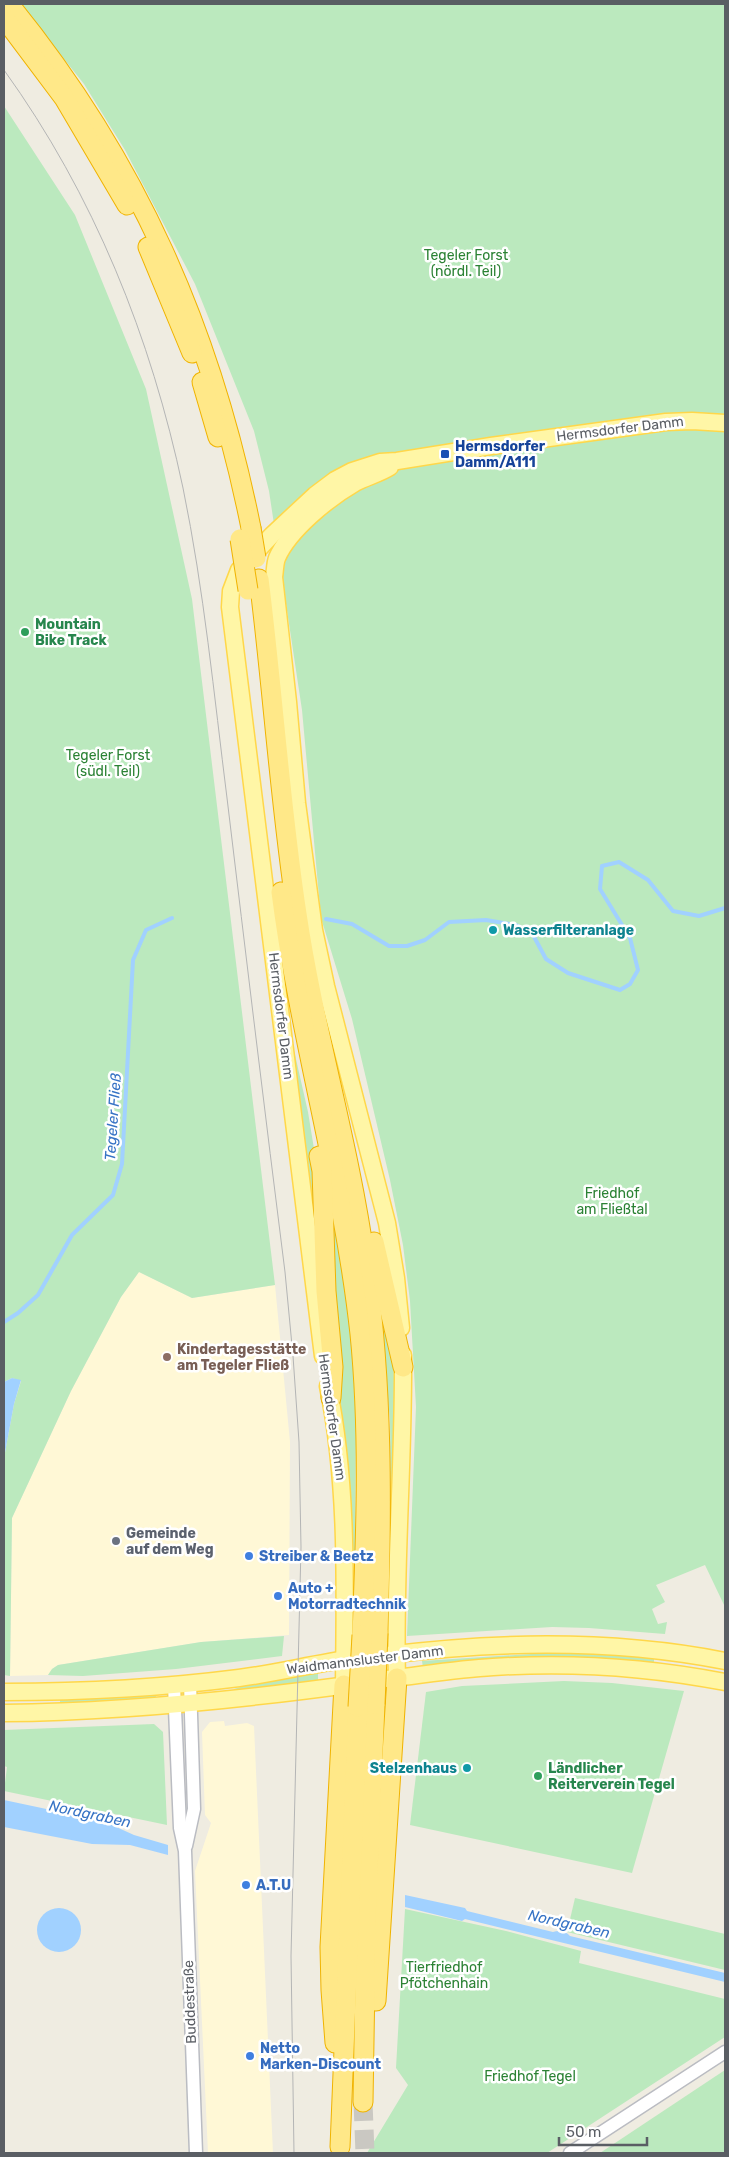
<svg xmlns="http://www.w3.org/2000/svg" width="729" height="2157" font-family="Rubik,sans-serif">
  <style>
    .commercial { fill: #fff8d6 }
    .green { fill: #bbe9be }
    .water { fill: #a1d1ff }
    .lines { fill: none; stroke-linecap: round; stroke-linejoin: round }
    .stream { stroke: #a1d1ff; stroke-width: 4 }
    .highway-tunnel { stroke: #cac8c2; stroke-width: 19; stroke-dasharray: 19 9; stroke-linecap: butt }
    .minor-casing { stroke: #babcc2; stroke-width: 15 }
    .major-casing { stroke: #ffd74a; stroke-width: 19 }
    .highway-casing { stroke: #f0b300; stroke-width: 21 }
    .minor { stroke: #fff; stroke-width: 12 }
    .major { stroke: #fff6a6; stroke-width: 16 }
    .highway { stroke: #ffe888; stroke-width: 19 }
    .tram { stroke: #b4b5b5; stroke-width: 1 }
    .highway-bridge-casing { stroke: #f0b300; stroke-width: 21; stroke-linecap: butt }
    .highway-bridge { stroke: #ffe888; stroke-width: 19 }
    .transit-dot { fill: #1a4fb4; stroke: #fff; stroke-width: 2 }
    .leisure-dot { fill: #2e9e5b; stroke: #fff; stroke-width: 2 }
    .culture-dot { fill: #0f9aa8; stroke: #fff; stroke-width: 2 }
    .education-dot { fill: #8d6e63; stroke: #fff; stroke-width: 2 }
    .worship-dot { fill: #6b7280; stroke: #fff; stroke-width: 2 }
    .shop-dot { fill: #3f7fe0; stroke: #fff; stroke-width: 2 }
    .labels { text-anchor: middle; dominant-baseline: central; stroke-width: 5; stroke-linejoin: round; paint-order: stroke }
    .park-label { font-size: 14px; fill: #2b8234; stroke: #fff }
    .street-label { font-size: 14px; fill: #5a5e64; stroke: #fff }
    .transit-label { font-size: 14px; font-weight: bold; fill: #164399; stroke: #fff; text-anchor: start }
    .leisure-label { font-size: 14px; font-weight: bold; fill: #27864d; stroke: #fff; text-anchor: start }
    .culture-label { font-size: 14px; font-weight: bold; fill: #0d838f; stroke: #fff; text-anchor: start }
    .education-label { font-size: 14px; font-weight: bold; fill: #785e54; stroke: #fff; text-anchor: start }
    .worship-label { font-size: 14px; font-weight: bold; fill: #5b616d; stroke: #fff; text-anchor: start }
    .shop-label { font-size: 14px; font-weight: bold; fill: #366cbe; stroke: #fff; text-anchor: start }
    .water-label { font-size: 15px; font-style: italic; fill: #3673c5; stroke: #fff }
  </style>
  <rect width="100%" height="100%" fill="#efece1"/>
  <!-- commercial -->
  <g class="commercial">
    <path d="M139 1272 192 1298 275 1285 290 1442 289 1635 201 1642 58 1665 52 1669 48 1675 10 1676 12 1518 71 1391 121 1297Z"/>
    <path d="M224 1721 225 1726 247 1723 254 1726 273 2153H208L195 1871 211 1823 205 1815 202 1732 210 1722Z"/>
  </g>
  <!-- green -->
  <g class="green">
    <path d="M20 4H725V1607L705 1565 656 1585 665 1602 652 1609 658 1624 667 1622 665 1634 589 1628 552 1627 407 1636 416 1407 410 1301 403 1245 390 1180 352 1019 321 918 302 710 269 491 254 431 195 284 125 150 84 84Z"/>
    <path d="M4 106 75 215 146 389 192 599 275 1285 192 1298 139 1272 121 1297 71 1391 12 1518 10 1676 4 1675V1458L14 1404 21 1381 12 1378 4 1382Z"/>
    <path d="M293 1046 308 1112 315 1155 321 1267 291 1048Z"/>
    <path d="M337 1228 352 1338 356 1404 355 1564H353L350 1504 335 1364 334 1229Z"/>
    <path d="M380 1315H382L394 1371 397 1398 393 1507H391L390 1420Z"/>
    <path d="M284 1636 282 1656 176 1669 83 1676 48 1675 52 1669 58 1665 201 1642Z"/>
    <path d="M577 1651 654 1656V1663L423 1668 422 1661Z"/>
    <path d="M318 1671V1680L259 1688 235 1693 234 1689 257 1682Z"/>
    <path d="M564 1681 612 1683 684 1691 632 1873 410 1825 426 1692 462 1686Z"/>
    <path d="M156 1692V1701L60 1706V1697Z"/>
    <path d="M154 1724 163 1732 167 1825 4 1791 7 1767 4 1766V1730Z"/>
    <path d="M575 1898 725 1934V1970L567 1932Z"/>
    <path d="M405 1909 506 1931 581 1951 579 1963 725 1999V2037L547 2153H367L408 2085 396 2068Z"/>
    <path d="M725 2070V2153H600Z"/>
  </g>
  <!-- water -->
  <g class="water">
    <path d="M12 1378 21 1380 14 1404 4 1458V1382Z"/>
    <path d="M4 1800 103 1821 134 1835 168 1845V1855L130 1845 92 1844 4 1827Z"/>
    <path d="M405 1895 465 1908 467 1911 553 1932C559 1930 566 1931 570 1936L725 1973V1982L465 1919 462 1921 405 1907Z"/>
    <circle cx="59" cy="1930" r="22"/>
  </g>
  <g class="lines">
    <!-- stream -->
    <g class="stream">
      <path d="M326 919 352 924 389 946H407L425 940 449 922 486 920 516 925 532 933 546 959 568 973 620 990 630 984 638 970 630 938 600 889 602 866 619 862 648 880 673 911 699 916 725 908"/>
      <path d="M4 1322 18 1313 38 1295 72 1235 113 1195 122 1164 133 960 146 930 172 918"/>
    </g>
    <!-- highway-tunnel -->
    <path class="highway-tunnel" d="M363 2102 365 2153"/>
    <defs>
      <g id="minor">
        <path d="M174 1685 180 1828 185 1851 196 2153"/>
        <path d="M186 1846 194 1809 190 1683"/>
        <path d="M570 2153 725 2052"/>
      </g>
      <g id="major">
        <path d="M390 467C379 474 366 477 355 483 329 498 289 530 277 558 275 563 275 571 274 577L288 702 297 803 314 930 326 986 387 1223 396 1278 401 1328"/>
        <path d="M323 1356 230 607 231 591 239 570 272 535 315 495 335 480 352 471 380 462 397 461 491 446 666 422 692 421 725 423"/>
        <path d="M328 1386C348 1484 345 1586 344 1685"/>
        <path d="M387 1655C499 1641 614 1639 725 1661"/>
        <path d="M397 1678C394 1570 404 1463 403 1355"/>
        <path d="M387 1679C422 1675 457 1669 493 1667 571 1662 648 1667 725 1682"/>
        <path d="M4 1692C82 1692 161 1688 239 1678 278 1673 316 1663 355 1658"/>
        <path d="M4 1713C122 1712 238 1700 355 1684"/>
      </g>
      <g id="highway">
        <path d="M9 4C137 161 211 329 251 528"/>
        <path d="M4 18 64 98 127 205"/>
        <path d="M148 247 192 353"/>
        <path d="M202 382 218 437"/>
        <path d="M259 579C273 690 280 803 297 914 314 1030 349 1143 365 1260 383 1384 382 1508 378 1633"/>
        <path d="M281 892C300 1041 344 1185 360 1334 370 1434 366 1535 362 1635"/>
        <path d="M319 1156 322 1171 326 1291 333 1367 331 1398"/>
        <path d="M374 1242 403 1367"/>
        <path d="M376 2001 397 1678"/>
        <path d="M335 2043 331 1990 330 1947 344 1685"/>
        <path d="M363 2102 366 1919 375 1704"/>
        <path d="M340 2147 358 1707"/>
      </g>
    </defs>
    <!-- minor casing -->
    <use href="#minor" class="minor-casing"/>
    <!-- major casing -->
    <use href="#major" class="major-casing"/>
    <!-- highway casing -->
    <use href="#highway" class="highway-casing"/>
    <!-- minor -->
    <use href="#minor" class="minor"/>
    <!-- major -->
    <use href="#major" class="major"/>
    <!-- highway -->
    <use href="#highway" class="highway"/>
    <!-- tram -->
    <path class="tram" d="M4 70C94 195 151 337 183 488 204 590 214 695 227 798 246 956 265 1114 285 1272L293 1356 299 1442 301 1547 291 1956 294 2153"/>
    <defs>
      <g id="highway-bridge">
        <path d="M251 528 256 558"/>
        <path d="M240 539 248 590"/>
        <path d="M375 1704 378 1633"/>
        <path d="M358 1707 362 1635"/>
      </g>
    </defs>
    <!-- highway-bridge casing -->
    <use href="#highway-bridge" class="highway-bridge-casing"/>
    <!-- highway-bridge -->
    <use href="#highway-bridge" class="highway-bridge"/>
  </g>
  <!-- markers -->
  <rect class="transit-dot" x="440" y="449" width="10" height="10" rx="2.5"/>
  <g class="leisure-dot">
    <circle cx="25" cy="632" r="5"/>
    <circle cx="538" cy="1776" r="5"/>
  </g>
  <g class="culture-dot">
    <circle cx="493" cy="930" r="5"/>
    <circle cx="467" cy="1768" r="5"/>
  </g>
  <circle class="education-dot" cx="167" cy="1357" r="5"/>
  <circle class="worship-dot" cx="116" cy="1541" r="5"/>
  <g class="shop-dot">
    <circle cx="249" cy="1556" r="5"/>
    <circle cx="278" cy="1596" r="5"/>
    <circle cx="246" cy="1885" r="5"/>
    <circle cx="250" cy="2056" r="5"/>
  </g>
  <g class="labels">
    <!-- park labels -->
    <g class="park-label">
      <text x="466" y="255">Tegeler Forst<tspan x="466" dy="16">(nördl. Teil)</tspan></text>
      <text x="108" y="755">Tegeler Forst<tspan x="108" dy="16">(südl. Teil)</tspan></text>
      <text x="612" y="1193">Friedhof<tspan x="612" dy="16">am Fließtal</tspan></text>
      <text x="444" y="1967">Tierfriedhof<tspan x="444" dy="16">Pfötchenhain</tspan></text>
      <text x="530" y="2076">Friedhof Tegel</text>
    </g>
    <!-- street labels -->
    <g class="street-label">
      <text transform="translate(620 429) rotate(-7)">Hermsdorfer Damm</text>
      <text transform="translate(281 1016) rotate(83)">Hermsdorfer Damm</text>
      <text transform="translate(332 1417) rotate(82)">Hermsdorfer Damm</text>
      <text transform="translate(365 1660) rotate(-7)">Waidmannsluster Damm</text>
      <text transform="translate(190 2002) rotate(-92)">Buddestraße</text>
    </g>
    <!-- transit labels -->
    <g class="transit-label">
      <text x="455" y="446">Hermsdorfer<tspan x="455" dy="16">Damm/A111</tspan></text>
    </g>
    <!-- leisure labels -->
    <g class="leisure-label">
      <text x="35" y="624">Mountain<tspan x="35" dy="16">Bike Track</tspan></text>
      <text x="548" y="1768">Ländlicher<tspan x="548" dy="16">Reiterverein Tegel</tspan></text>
    </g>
    <!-- culture labels -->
    <g class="culture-label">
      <text x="503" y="930">Wasserfilteranlage</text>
      <text x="457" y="1768" text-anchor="end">Stelzenhaus</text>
    </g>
    <!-- education labels -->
    <g class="education-label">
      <text x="177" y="1349">Kindertagesstätte<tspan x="177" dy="16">am Tegeler Fließ</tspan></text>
    </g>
    <!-- worship labels -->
    <g class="worship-label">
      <text x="126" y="1533">Gemeinde<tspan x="126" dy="16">auf dem Weg</tspan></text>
    </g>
    <!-- shop labels -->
    <g class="shop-label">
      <text x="259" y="1556">Streiber &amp; Beetz</text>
      <text x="288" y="1588">Auto +<tspan x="288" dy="16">Motorradtechnik</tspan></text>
      <text x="256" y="1885">A.T.U</text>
      <text x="260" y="2048">Netto<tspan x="260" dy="16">Marken-Discount</tspan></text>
    </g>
    <!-- water labels -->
    <g class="water-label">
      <text transform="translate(113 1117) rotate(-86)">Tegeler Fließ</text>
      <text transform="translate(90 1814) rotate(12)">Nordgraben</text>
      <text transform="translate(569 1924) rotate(13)">Nordgraben</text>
    </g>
  </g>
  <!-- border -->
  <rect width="729" height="2157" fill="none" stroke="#5a5e64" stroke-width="10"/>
  <!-- scale -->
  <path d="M559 2137v8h88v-8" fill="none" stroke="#5a5e64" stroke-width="2.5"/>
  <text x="566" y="2137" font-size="15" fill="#5a5e64" stroke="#ffffff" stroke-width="4" paint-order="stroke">50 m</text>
</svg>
